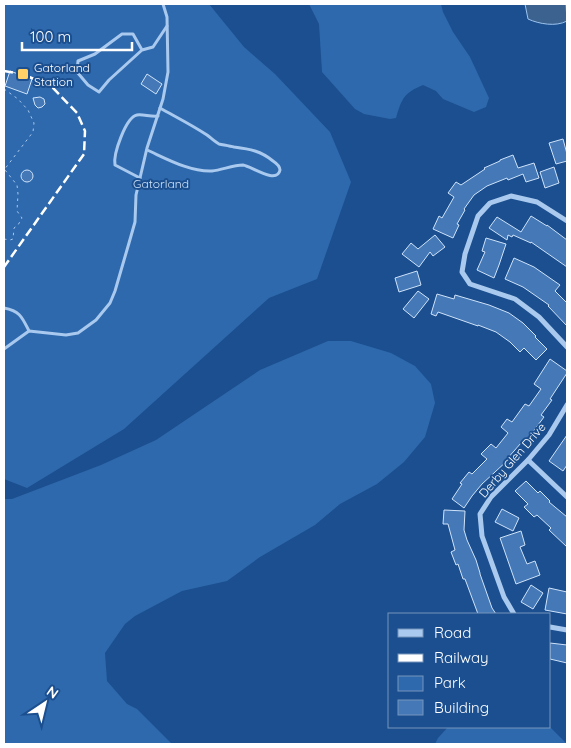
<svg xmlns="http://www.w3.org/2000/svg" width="571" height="748" font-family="Quicksand,sans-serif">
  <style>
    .green { fill: #2e69ad }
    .water { fill: #3c6290; stroke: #9cc4f0 }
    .building { fill: #4478b7; stroke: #cfe3fa }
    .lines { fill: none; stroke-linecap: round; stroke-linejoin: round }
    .path { stroke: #a9c9ee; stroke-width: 1; stroke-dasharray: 2.5 4; stroke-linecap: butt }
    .service { stroke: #a9c9ee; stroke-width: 3 }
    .minor { stroke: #a9c9ee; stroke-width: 5 }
    .rail { stroke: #fff; stroke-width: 2.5; stroke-dasharray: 9 4; stroke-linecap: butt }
    .poi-dot { fill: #ffd166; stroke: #1b4f8f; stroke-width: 2 }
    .labels { text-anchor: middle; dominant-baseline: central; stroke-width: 4; stroke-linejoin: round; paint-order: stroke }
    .poi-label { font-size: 12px; fill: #fff; stroke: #1b4f8f; text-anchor: start }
    .park-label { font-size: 12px; fill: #cfe3fa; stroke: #1b4f8f }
    .street-label { font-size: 12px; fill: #fff; stroke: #1b4f8f }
  </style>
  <rect width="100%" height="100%" fill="#1b4f8f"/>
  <!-- green -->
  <g class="green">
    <path d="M4 4H209L244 47 275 74 330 132 351 182 317 279 269 298 124 429 27 488 4 479Z"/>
    <path d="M309 4H441L443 12 453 32 470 57 489 98 486 107 474 112 443 99 436 91 423 85C404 93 402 98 396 118L390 119 364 114 355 109 322 72 319 24Z"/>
    <path d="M328 341H351L391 353 415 366 431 384 435 403 425 437 404 462 377 484 340 504 315 525 260 557 227 581 182 591 135 616 125 624 105 653 107 681 127 704 137 709 172 744H4V499H12L101 465 156 440 260 370Z"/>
    <path d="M448 727H550L567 744H435L438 738Z"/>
  </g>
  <!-- water -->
  <path class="water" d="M525 4H566L567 21C556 27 539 24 528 19Z"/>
  <!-- building -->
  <g class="building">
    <path d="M10 71 32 79 27 94 5 86Z"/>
    <path d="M147 74 162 84 156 94 141 84Z"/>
    <path d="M40 97 44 99 45 104 42 107 38 108 35 105 33 98Z"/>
    <path d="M563 139 567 154V161L556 164 549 143Z"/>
    <path d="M513 155 518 168 534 163 539 178 526 182 523 174 508 180 507 178 487 186 474 195 464 209 465 210 457 224 459 225 453 238 433 229 439 216 442 218 454 197 448 193 456 182 461 185 485 169 484 168 500 161V160Z"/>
    <path d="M554 167 559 183 545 188 540 172Z"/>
    <circle cx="27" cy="176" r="6"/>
    <path d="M531 216 547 226V225L567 240V267L531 242V243L513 235 512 237 508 235 507 240 489 228 497 217 521 232Z"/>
    <path d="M435 235 445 247 433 256 430 252 419 267 402 254 411 243 418 249Z"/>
    <path d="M486 238 506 244 499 265 494 278 477 270 485 252 482 251Z"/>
    <path d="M514 258 534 267 560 285 555 291 567 303V326L548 306 549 305 523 287 505 279Z"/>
    <path d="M417 271 421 285 399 292 395 278Z"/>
    <path d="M418 291 429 299 414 318 403 309Z"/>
    <path d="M437 294 454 299 455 295 489 305 509 313 523 323 536 336 535 337 547 349 536 360 524 348 520 352 510 342 496 332 478 325V326L438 312 436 316 431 314Z"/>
    <path d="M550 359 567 371V373L550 399 552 400 541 415 544 417 523 445 521 443 507 459 508 460 482 484 472 496 464 508 452 499 462 484 460 483 469 472 472 474 487 459 481 454 491 444 496 448 508 433 501 427 507 419 512 422 525 404 529 406 541 389 534 384Z"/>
    <path d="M567 435V465L563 471 549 461Z"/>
    <path d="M526 481 538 493 540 491 550 501 549 502 567 517V547L549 530 551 528 537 515 534 517 524 507 528 504 515 491Z"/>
    <path d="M502 509 519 518 513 531 495 522Z"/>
    <path d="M444 510 465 511 464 530 467 540 476 560 480 573V574L492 608 496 614H478L465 579H463L458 564 456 565 451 552 455 550 448 524H443Z"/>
    <path d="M521 531 525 545 520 547 527 564 535 561 540 575 516 584 500 538Z"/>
    <path d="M531 585 543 593 533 609 521 602Z"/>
    <path d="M549 588 567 592V614L545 610Z"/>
    <path d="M550 643 567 645V663L550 659Z"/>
  </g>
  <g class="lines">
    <!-- path -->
    <g class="path">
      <path d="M4 89 18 99 28 110 34 123 33 132 4 170"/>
      <path d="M4 239 10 240 13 239 14 228 18 225 22 218 17 211 18 194 17 185 5 170"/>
    </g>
    <!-- service -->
    <g class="service">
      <path d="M142 50 133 34H122L95 54 78 61 77 72 88 85 99 92 109 80 142 50 153 47 167 26"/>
      <path d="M147 150C167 159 190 172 212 171 222 170 233 165 243 165 251 166 277 185 280 170 280 166 276 163 273 161 261 151 250 149 234 147 230 146 224 145 219 144 215 142 211 138 207 135 192 125 176 117 160 108"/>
      <path d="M140 178 115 165C113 154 126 117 137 115 143 114 151 117 158 116"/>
      <path d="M4 308C20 311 22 317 29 331"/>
      <path d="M4 349 29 331 66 335 78 333 96 320 110 303 115 291 129 243 135 222 136 195 147 148 163 99 168 72 167 17 163 4"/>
    </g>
    <!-- minor -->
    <g class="minor">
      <path d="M567 221 537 202 511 196 490 203 478 216 465 254 462 272 470 284 515 299 539 317 567 347"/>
      <path d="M528 460 567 497"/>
      <path d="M514 614 504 597 482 536 480 514 491 497 528 460 549 435 567 405"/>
      <path d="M550 627 567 630"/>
    </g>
    <!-- rail -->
    <path class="rail" d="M4 71 23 74 52 87 77 113 85 131 84 154 4 267"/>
  </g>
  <!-- markers -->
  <rect class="poi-dot" x="17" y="68" width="12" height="12" rx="2.5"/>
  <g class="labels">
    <!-- poi labels -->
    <g class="poi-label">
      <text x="34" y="67">Gatorland<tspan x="34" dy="14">Station</tspan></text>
    </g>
    <!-- park labels -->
    <g class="park-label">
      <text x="161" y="183">Gatorland</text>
    </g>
    <!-- street labels -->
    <g class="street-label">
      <text transform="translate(512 460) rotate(-49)">Derby Glen Drive</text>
    </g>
  </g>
  <!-- border -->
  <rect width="571" height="748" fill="none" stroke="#ffffff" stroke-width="10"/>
  <!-- legend -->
  <rect x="388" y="613" width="162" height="115" fill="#1b4f8f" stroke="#7695bc"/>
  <rect x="398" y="629" width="25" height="8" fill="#a9c9ee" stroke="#7695bc"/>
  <text x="434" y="638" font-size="15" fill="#ffffff">Road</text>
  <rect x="398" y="654" width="25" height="8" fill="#ffffff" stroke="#7695bc"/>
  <text x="434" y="663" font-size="15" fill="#ffffff">Railway</text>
  <rect x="398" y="676" width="25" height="15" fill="#2e69ad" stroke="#7695bc"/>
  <text x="434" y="688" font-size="15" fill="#ffffff">Park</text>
  <rect x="398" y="700" width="25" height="15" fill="#4478b7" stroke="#7695bc"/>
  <text x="434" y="713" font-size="15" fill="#ffffff">Building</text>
  <!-- north arrow -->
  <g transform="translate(45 703) rotate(35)" stroke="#1b4f8f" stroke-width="4" paint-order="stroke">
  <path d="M0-4L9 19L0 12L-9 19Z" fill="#ffffff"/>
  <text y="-8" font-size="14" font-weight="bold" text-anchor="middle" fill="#ffffff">N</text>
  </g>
  <!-- scale -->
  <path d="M22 42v8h110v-8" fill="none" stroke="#ffffff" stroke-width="2.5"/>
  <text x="30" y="42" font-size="15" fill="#ffffff" stroke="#1b4f8f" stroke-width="4" paint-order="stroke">100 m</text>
</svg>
